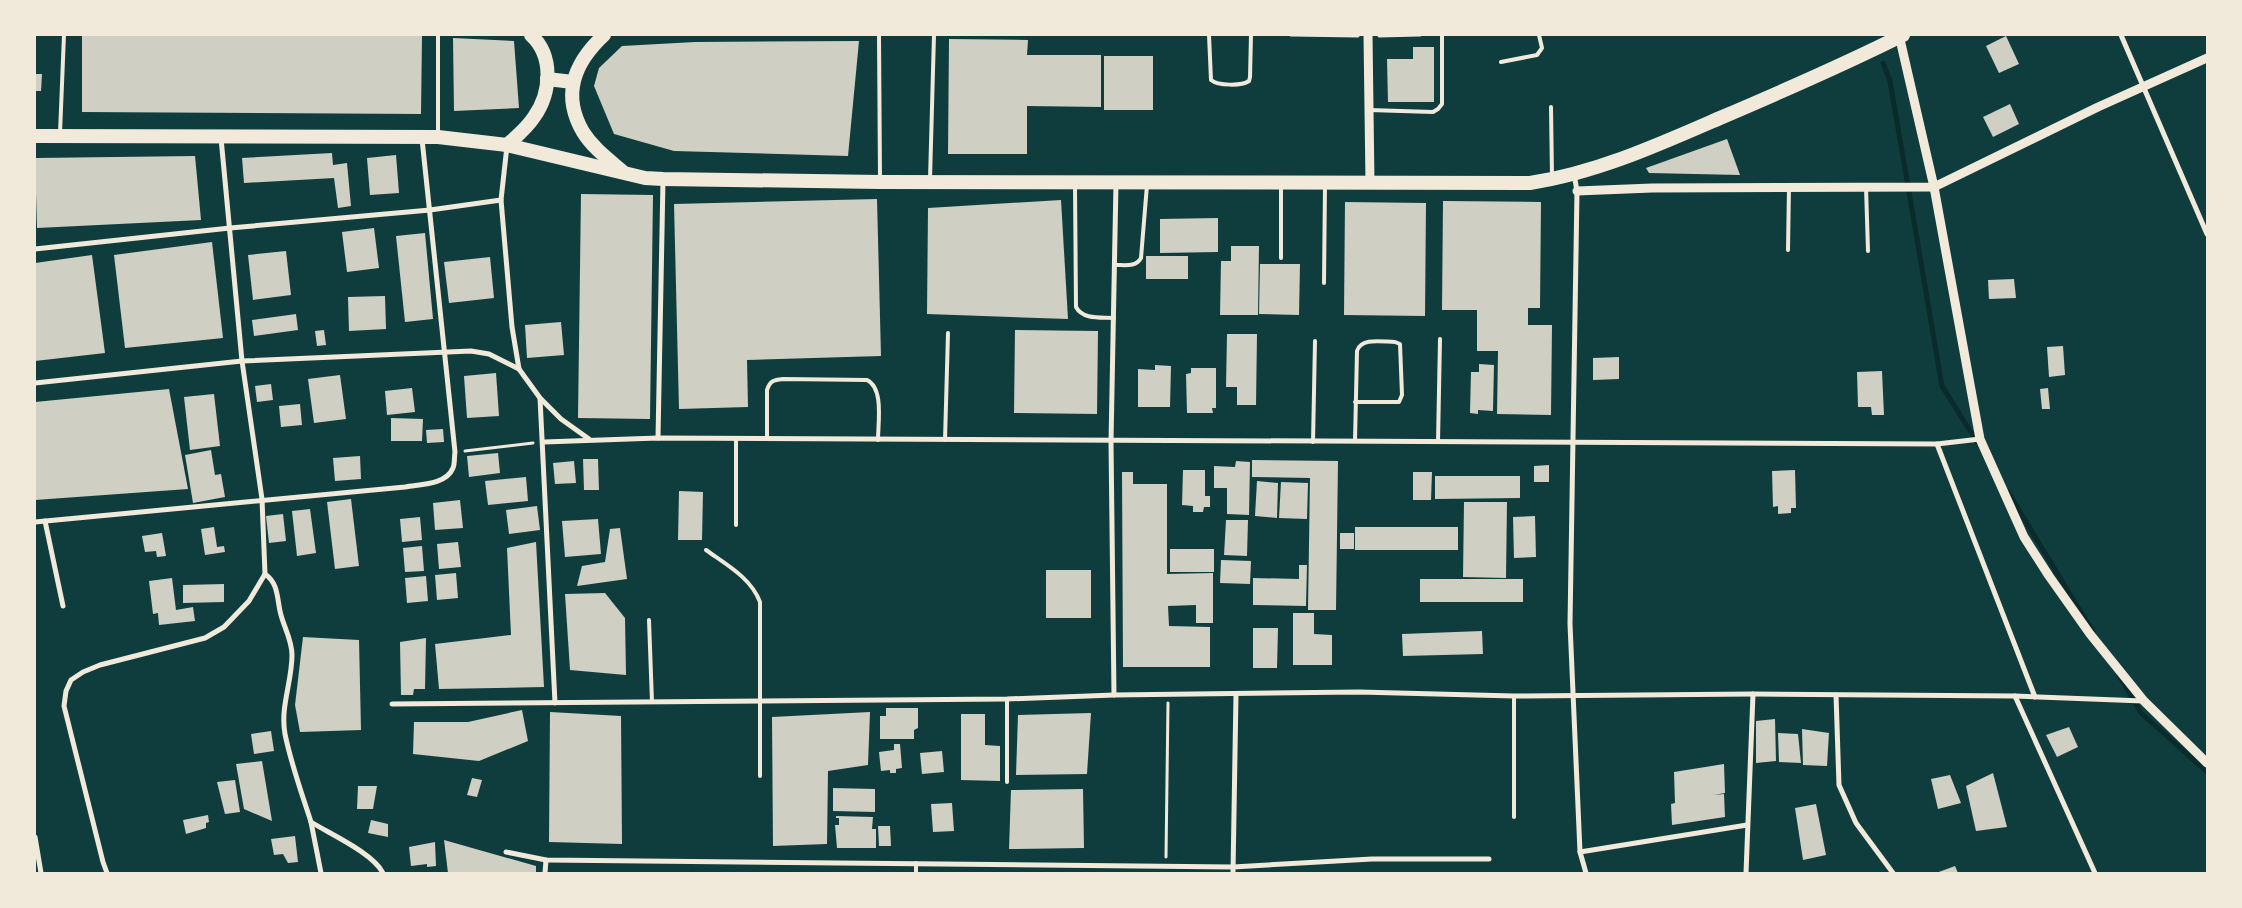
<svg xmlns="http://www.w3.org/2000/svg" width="2242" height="908" font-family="'Source Sans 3',sans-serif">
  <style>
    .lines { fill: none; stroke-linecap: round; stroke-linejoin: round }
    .stream { stroke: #0a2a2b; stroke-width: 5 }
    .building { fill: #cfcfc3 }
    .path { stroke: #f1e9da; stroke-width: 3 }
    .service { stroke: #f1e9da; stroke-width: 4 }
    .minor { stroke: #f1e9da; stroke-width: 5 }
    .tertiary { stroke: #f1e9da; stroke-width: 9 }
    .trunk { stroke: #f1e9da; stroke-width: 14 }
  </style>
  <rect width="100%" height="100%" fill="#0f3d3e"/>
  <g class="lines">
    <!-- stream -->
    <g class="stream">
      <path d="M1883 63 1890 81 1942 386 1977 442"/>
      <path d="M2008 492 2093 632"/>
      <path d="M2119 675 2141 713 2207 772"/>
    </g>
  </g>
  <!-- building -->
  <g class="building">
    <path d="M82 35 422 36 421 114 82 112Z"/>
    <path d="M2006 36 2019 64 1999 73 1986 46Z"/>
    <path d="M453 38 514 41 519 108 454 111Z"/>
    <path d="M949 39 1028 40 1027 55H1101V107L1027 106V154H948Z"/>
    <path d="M859 41 848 156 674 151 614 134 594 86 599 68 622 46 695 42Z"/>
    <path d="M1413 47H1434V102H1388L1387 59H1413Z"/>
    <rect x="1104" y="56" width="49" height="54"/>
    <path d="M35 74H42L41 91H35Z"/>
    <path d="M2010 104 2019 124 1993 137 1983 117Z"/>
    <path d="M1727 139 1740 175 1649 173 1646 168Z"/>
    <path d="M332 153 333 165 347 163 351 206 338 208 334 178 244 183 242 158Z"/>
    <path d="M396 155 399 193 370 195 367 158Z"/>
    <path d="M195 156 201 220 37 228 35 158Z"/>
    <path d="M581 194 653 195 650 419 578 418Z"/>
    <path d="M877 199 881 356 747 360 748 407 679 409 674 204Z"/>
    <path d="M1061 200 1068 319 927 314 928 208Z"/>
    <path d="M1443 201 1541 202 1540 308H1528V325H1552L1551 415 1497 414 1498 351H1477V310H1442Z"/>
    <path d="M1345 202 1426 203 1425 316 1344 315Z"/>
    <path d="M1218 218V252L1160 253V219Z"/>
    <path d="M374 228 379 268 347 272 342 232Z"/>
    <path d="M425 233 433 319 405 322 396 236Z"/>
    <path d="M212 242 223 338 125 348 114 255Z"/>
    <path d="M1231 246H1259L1258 315H1220L1221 261H1231Z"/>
    <path d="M286 251 291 295 253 300 248 255Z"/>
    <path d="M92 255 105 353 35 361V263Z"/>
    <rect x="1146" y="256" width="42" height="23"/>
    <path d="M490 257 494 298 449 303 444 262Z"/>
    <path d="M1260 264H1300L1299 315 1259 314Z"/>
    <path d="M2014 279 2016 298 1989 299 1988 280Z"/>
    <path d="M385 296 386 329 349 331 348 297Z"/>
    <path d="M296 314 298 330 254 336 252 320Z"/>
    <path d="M561 322 564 355 527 358 525 325Z"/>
    <path d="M324 330 326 345 317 346 315 331Z"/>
    <path d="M1015 330 1098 331 1097 414 1014 413Z"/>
    <path d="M1227 334H1257L1256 405H1237V387H1226Z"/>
    <path d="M2063 346 2065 375 2049 377 2047 347Z"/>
    <path d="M1619 357V379L1593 380V358Z"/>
    <path d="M1479 364 1494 365 1493 411 1478 410V414L1470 413 1471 372H1479Z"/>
    <path d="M1155 365 1171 366 1170 407H1138V369L1155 370Z"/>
    <path d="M1191 368H1216V408H1212L1213 413H1187L1186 374 1191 373Z"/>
    <path d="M1882 371 1884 415H1872L1871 407H1858L1857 372Z"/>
    <path d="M496 373 499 416 467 418 464 376Z"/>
    <path d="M340 375 346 419 314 423 308 379Z"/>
    <path d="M271 384 273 400 257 402 255 386Z"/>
    <path d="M412 388 415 412 387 415 385 391Z"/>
    <path d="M2048 388 2050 409H2042L2040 389Z"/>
    <path d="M169 389 188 489 35 500V402Z"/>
    <path d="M214 394 220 446 190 450 184 397Z"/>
    <path d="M300 404 302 425 281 427 279 406Z"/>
    <path d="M391 418 423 419 422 441H391Z"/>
    <path d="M443 429 444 442 427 443 426 430Z"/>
    <path d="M211 450 215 475 221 474 225 497 193 503 185 455Z"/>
    <path d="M498 453 500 473 469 477 467 456Z"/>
    <path d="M360 456 361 479 335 481 333 458Z"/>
    <path d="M583 459H598L599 490H584Z"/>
    <path d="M1252 460 1338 461 1336 610H1308L1310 478 1252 477Z"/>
    <path d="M574 461 576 483 555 484 553 463Z"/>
    <path d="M1236 461 1250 462 1249 515 1227 514V488H1214V466L1235 467Z"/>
    <path d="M1549 465V482H1534V466Z"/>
    <path d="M1183 470H1205V496H1210V507H1204L1203 512H1193V506L1182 505Z"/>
    <path d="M1795 470 1796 508H1791V513L1778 514V506L1773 507 1772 471Z"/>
    <path d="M1122 472H1133V484H1167V574L1213 573V623H1196V605L1168 606 1169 626 1210 627V667H1123Z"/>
    <path d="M1413 472H1432L1431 500H1413Z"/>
    <path d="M1435 476H1520V498L1435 499Z"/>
    <path d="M526 477 528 501 488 505 485 481Z"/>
    <path d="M1257 481 1278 483 1277 518 1255 516Z"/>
    <path d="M1281 482 1308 483 1307 519 1279 518Z"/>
    <path d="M679 491 703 492 702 540H678Z"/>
    <path d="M351 499 359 566 335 569 327 502Z"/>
    <path d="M460 500 463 528 435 530 433 503Z"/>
    <path d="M1464 502H1507L1506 578 1463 577Z"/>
    <path d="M537 506 540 530 509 534 506 510Z"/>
    <path d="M310 509 316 553 297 556 292 511Z"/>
    <path d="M283 514 286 541 269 543 266 516Z"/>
    <path d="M1535 516 1536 557 1514 558 1513 517Z"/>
    <path d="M420 517 422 540 402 542 400 519Z"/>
    <path d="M598 519 601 554 565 557 562 521Z"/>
    <path d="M1226 520H1248L1247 556 1224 555Z"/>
    <path d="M214 527 217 547 224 546 225 552 205 555 201 529Z"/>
    <rect x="1355" y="527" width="103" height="23"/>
    <path d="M620 528 627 579 577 586 582 566 605 562 610 529Z"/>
    <path d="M162 533 166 556 157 557 156 551 145 552 142 536Z"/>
    <rect x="1340" y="533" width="14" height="16"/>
    <path d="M458 542 461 567 439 569 437 544Z"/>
    <path d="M536 542 544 687 439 689 435 644 511 635 507 548Z"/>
    <path d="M422 546 424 571 405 572 403 548Z"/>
    <rect x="1170" y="549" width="44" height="23"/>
    <path d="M1221 560 1251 561 1250 584 1220 583Z"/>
    <path d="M1299 565H1307L1306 606 1253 605V578L1299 579Z"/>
    <rect x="1046" y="570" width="45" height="48"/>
    <path d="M456 573 458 598 437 600 435 575Z"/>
    <path d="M426 576 428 601 407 603 405 578Z"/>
    <path d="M172 578 176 610 193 607 195 621 159 625 158 613 153 614 149 581Z"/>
    <rect x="1420" y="579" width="103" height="23"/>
    <path d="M224 584V602L183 603V585Z"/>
    <path d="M605 593 625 618 626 675 570 670 565 594Z"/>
    <path d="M1293 613H1314V634L1332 635V665H1293Z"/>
    <path d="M1253 628H1278L1277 668H1253Z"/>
    <path d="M1482 631 1483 654 1403 656 1402 634Z"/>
    <path d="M303 637 359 640 361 730 300 732 295 705Z"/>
    <path d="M426 638 425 689H414L413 695H401L400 642Z"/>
    <path d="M886 708H918V728L914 730V739H880V716H886Z"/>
    <path d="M522 710 528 741 479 761 413 754 414 722H468Z"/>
    <path d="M550 712 621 716 622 844 549 842Z"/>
    <path d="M870 712 868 765 828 771 827 844 773 846 772 717Z"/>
    <path d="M1091 713 1087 774 1016 775 1018 715Z"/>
    <path d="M961 714H985V745L1000 746V781L961 780Z"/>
    <path d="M1775 719 1776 761 1756 763V721Z"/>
    <path d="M2069 727 2078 747 2057 757 2046 735Z"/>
    <path d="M1802 729 1829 733 1827 766 1803 765Z"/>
    <path d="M271 731 274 751 254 754 251 734Z"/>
    <path d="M1778 733 1798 734 1801 763 1779 762Z"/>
    <path d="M894 744H900L902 768 896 769V773H890V770L881 771 879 752 894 750Z"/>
    <path d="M942 751 944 772 922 774 920 753Z"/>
    <path d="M262 761 272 821 244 809 236 764Z"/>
    <path d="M1724 764 1725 793 1714 795 1724 794 1725 817 1672 825 1671 804 1675 803 1674 772Z"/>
    <path d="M1993 773 2007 827 1976 831 1966 786Z"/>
    <path d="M1950 775 1961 803 1938 809 1931 779Z"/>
    <path d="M472 778 482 780 477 797 467 795Z"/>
    <path d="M235 780 240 812 225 814 217 782Z"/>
    <path d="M358 786H377L373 809H357Z"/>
    <path d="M833 788 875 789V812L833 811Z"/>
    <path d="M1083 789 1084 848 1009 849 1011 790Z"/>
    <path d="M952 803 954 831 933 832 931 804Z"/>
    <path d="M1816 804 1826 855 1803 860 1795 808Z"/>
    <path d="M208 815 209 822 206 823V828L186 834 183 820Z"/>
    <path d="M836 816 873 817 872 829H876V848H837L835 825H839V818H836Z"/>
    <path d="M371 820 388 824V837L368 833Z"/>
    <path d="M878 826H890L891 846H879Z"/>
    <path d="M295 836 298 862 288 863 283 854 274 855 271 839Z"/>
    <path d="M444 840 536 866V873H448Z"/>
    <path d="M435 842 436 866 427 867V864L411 866 409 847Z"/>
    <path d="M1955 866 1958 873H1936Z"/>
  </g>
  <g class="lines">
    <!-- path -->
    <g class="path">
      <path d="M1291 35 1358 36"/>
      <path d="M1379 36 1420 35"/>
      <path d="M465 451 533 443"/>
      <path d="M1166 857 1168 703"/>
    </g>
    <!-- service -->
    <g class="service">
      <path d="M879 35 880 180"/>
      <path d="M1209 35 1211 80C1218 86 1242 86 1249 81L1250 77 1251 35"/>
      <path d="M1501 62 1537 55 1542 48 1539 35"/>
      <path d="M1551 107 1552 177"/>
      <path d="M1369 110 1433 112 1438 109 1442 104V35"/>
      <path d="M60 133 64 35"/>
      <path d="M438 135V35"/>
      <path d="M930 179 934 35"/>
      <path d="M1281 185V258"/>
      <path d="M1075 186 1076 307C1083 320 1101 317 1114 318"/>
      <path d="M1866 187 1868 251"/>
      <path d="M1788 250 1789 187"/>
      <path d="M1116 265C1126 265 1136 267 1141 258L1147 185"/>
      <path d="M1324 283 1325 185"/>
      <path d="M767 439V390C770 381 773 380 783 379L867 380C884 388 878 423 878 440"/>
      <path d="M945 440 948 333"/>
      <path d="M1355 441 1357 351C1361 337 1383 342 1395 342L1400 344 1402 395 1399 402H1355"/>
      <path d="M1313 442 1315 341"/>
      <path d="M1438 442 1440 339"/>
      <path d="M736 525V439"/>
      <path d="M706 550C727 565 751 578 760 602V776"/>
      <path d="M649 620 652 702"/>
      <path d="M1514 696V817"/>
      <path d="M1007 782V699"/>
      <path d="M916 863V873"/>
    </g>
    <!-- minor -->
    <g class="minor">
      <path d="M2121 35 2207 234"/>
      <path d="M507 146 501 200 512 327 519 369"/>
      <path d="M1574 174 1577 191 1570 624 1580 852 1586 873"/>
      <path d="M35 249 230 228 430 210 501 200"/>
      <path d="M35 383 242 361 471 351 489 354 519 369 540 398 561 419 589 439"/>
      <path d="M540 398 555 703"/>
      <path d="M658 438 663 180"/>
      <path d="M544 442 658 438 1937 444 1980 439"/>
      <path d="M1937 444 2035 697"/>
      <path d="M45 521 63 606"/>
      <path d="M35 522 405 487C420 484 446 485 453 468 455 464 454 457 455 452L422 139"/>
      <path d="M265 574C278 583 277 597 280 611 283 626 292 639 292 655 292 682 280 707 285 734 291 764 302 794 311 822 330 834 373 853 383 873"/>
      <path d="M1114 695 1111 442 1116 183"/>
      <path d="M1836 695 1839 785 1856 823 1893 873"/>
      <path d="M2015 696 2095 873"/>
      <path d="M392 704 1007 699 1114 695 1359 692 1514 696 1753 694 2015 696 2143 701"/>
      <path d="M311 822 321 873"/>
      <path d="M35 837 41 873"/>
      <path d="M506 852 546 860 1233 867 1372 859H1489"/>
      <path d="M1580 852 1747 825"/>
      <path d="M107 873 103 862 64 706 66 691 71 680 83 672 100 665 205 638 224 627 249 601 265 574 262 499 242 361 221 138"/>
      <path d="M545 873 546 860"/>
      <path d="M1233 873 1236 694"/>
      <path d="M1746 873 1753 694"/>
    </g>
    <!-- tertiary -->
    <g class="tertiary">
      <path d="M1368 35 1370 183"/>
      <path d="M1899 35 1934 187 1980 439 2024 537 2049 576 2090 634 2144 701 2207 763"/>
      <path d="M1577 191 1652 188 1934 187 2098 107 2207 58"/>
    </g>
    <!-- trunk -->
    <g class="trunk">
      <path d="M604 35C575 62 561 94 583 132 593 148 608 159 622 171"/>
      <path d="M547 79 573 82"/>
      <path d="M35 136 438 137 507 145 645 178 663 179 880 182 1530 183C1596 173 1658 145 1720 118 1781 92 1843 65 1903 35"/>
      <path d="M507 145C517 136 527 128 534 117 551 93 554 56 531 35"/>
    </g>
  </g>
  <!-- border -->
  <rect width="2242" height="908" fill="none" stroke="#f1e9da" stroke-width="72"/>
</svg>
